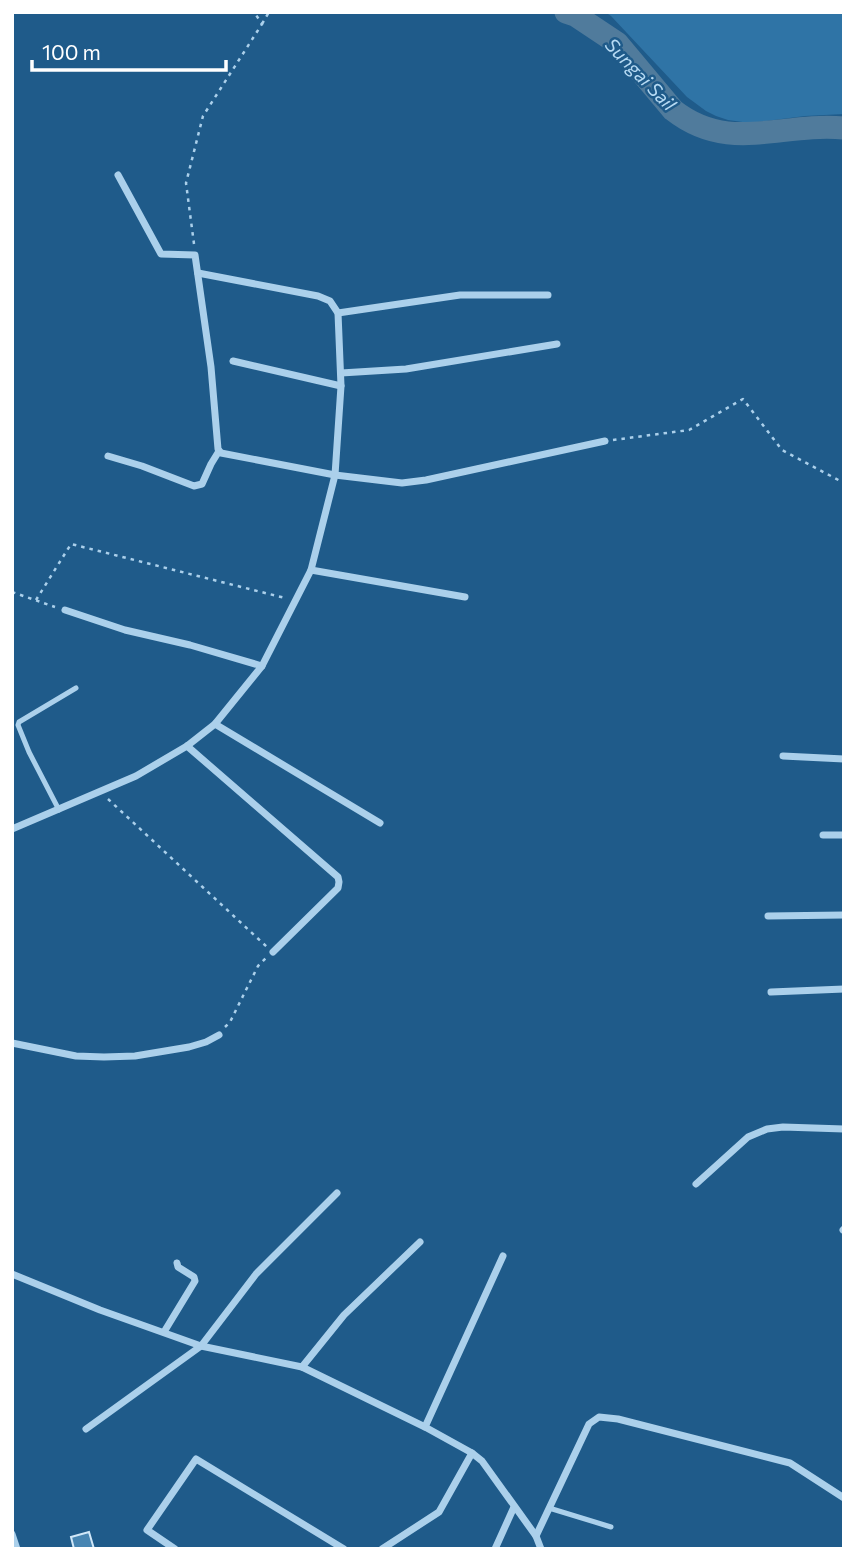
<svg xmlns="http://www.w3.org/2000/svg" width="856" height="1561" font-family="Commissioner,sans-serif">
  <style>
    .green { fill: #2f74a6 }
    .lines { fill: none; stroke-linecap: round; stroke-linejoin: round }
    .river { stroke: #507b9c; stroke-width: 23 }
    .building { fill: #4785b2; stroke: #d0e7f8; stroke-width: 2 }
    .path { stroke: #abd0eb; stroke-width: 2.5; stroke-dasharray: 3.5 5; stroke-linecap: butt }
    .service { stroke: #abd0eb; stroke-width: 5 }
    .minor { stroke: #abd0eb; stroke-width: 7 }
    .labels { text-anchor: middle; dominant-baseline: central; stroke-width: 5; stroke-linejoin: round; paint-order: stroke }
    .water-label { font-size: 19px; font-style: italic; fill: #b6daf3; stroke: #1f5b8a }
  </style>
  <rect width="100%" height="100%" fill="#1f5b8a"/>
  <!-- green -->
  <path class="green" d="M605 12H844V114L805 116 750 123 728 120 716 116 706 111 687 97 611 16Z"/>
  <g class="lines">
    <!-- river -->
    <path class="river" d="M566 12 575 15 617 43 673 110C729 154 780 122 844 128"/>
  </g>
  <!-- building -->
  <path class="building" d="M89 1532 94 1549H74L71 1537Z"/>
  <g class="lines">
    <!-- path -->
    <g class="path">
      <path d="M262 24 269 12"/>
      <path d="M194 244 186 183 203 116 262 24 254 12"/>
      <path d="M613 440 689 430 743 399 782 450 844 483"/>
      <path d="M12 592 55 607"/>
      <path d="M36 600 71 544 285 598"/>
      <path d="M108 799 267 947"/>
      <path d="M225 1027 230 1022 258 966 266 958"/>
    </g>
    <!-- service -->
    <g class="service">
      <path d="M59 810 29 752 18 725 19 722 76 688"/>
      <path d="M549 1508 611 1527"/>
    </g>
    <!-- minor -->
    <g class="minor">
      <path d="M118 175 161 254 195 255 211 367 218 449 221 453 335 475 402 483 426 480 605 441"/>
      <path d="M338 313 460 295H548"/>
      <path d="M233 361 341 386"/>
      <path d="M341 373 406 369 557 344"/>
      <path d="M108 456 142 466 194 486 202 484 211 464 219 451"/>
      <path d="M311 570 465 597"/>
      <path d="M65 610 125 630 190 645 262 666"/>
      <path d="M215 724 380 823"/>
      <path d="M187 746 338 877 339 882 338 888 273 952"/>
      <path d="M783 756 844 759"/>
      <path d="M12 829 136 776 187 746 215 724 262 666 311 570 335 475 341 386 338 313 330 301 318 296 198 273"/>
      <path d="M823 835H844"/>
      <path d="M768 916 844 915"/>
      <path d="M771 992 844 989"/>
      <path d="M12 1043 76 1056 104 1057 135 1056 189 1047 206 1042 219 1035"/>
      <path d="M696 1184 748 1137 767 1129 783 1127 844 1129"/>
      <path d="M843 1230 844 1229"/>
      <path d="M12 1274 100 1310 201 1346 302 1367 425 1427 472 1453 482 1461 536 1536 541 1549"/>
      <path d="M164 1332 195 1281 194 1277 178 1267 177 1263"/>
      <path d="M302 1367 344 1315 420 1242"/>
      <path d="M425 1427 503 1256"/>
      <path d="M86 1429 201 1346 256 1274 337 1193"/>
      <path d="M12 1534 17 1549"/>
      <path d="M536 1536 589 1424 599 1417 618 1419 790 1463 844 1498"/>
      <path d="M175 1549 147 1530 196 1459 344 1549"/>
      <path d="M382 1549 439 1512 472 1453"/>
      <path d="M495 1549 514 1507"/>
    </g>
  </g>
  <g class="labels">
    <!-- water labels -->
    <g class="water-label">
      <text transform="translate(641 74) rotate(46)">Sungai Sail</text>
    </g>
  </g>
  <!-- border -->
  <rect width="856" height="1561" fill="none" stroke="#ffffff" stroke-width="28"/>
  <!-- scale -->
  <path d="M32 60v10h194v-10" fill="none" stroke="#ffffff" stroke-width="3.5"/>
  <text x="42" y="60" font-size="21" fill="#ffffff" stroke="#1f5b8a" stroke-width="5" paint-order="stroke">100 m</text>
</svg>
